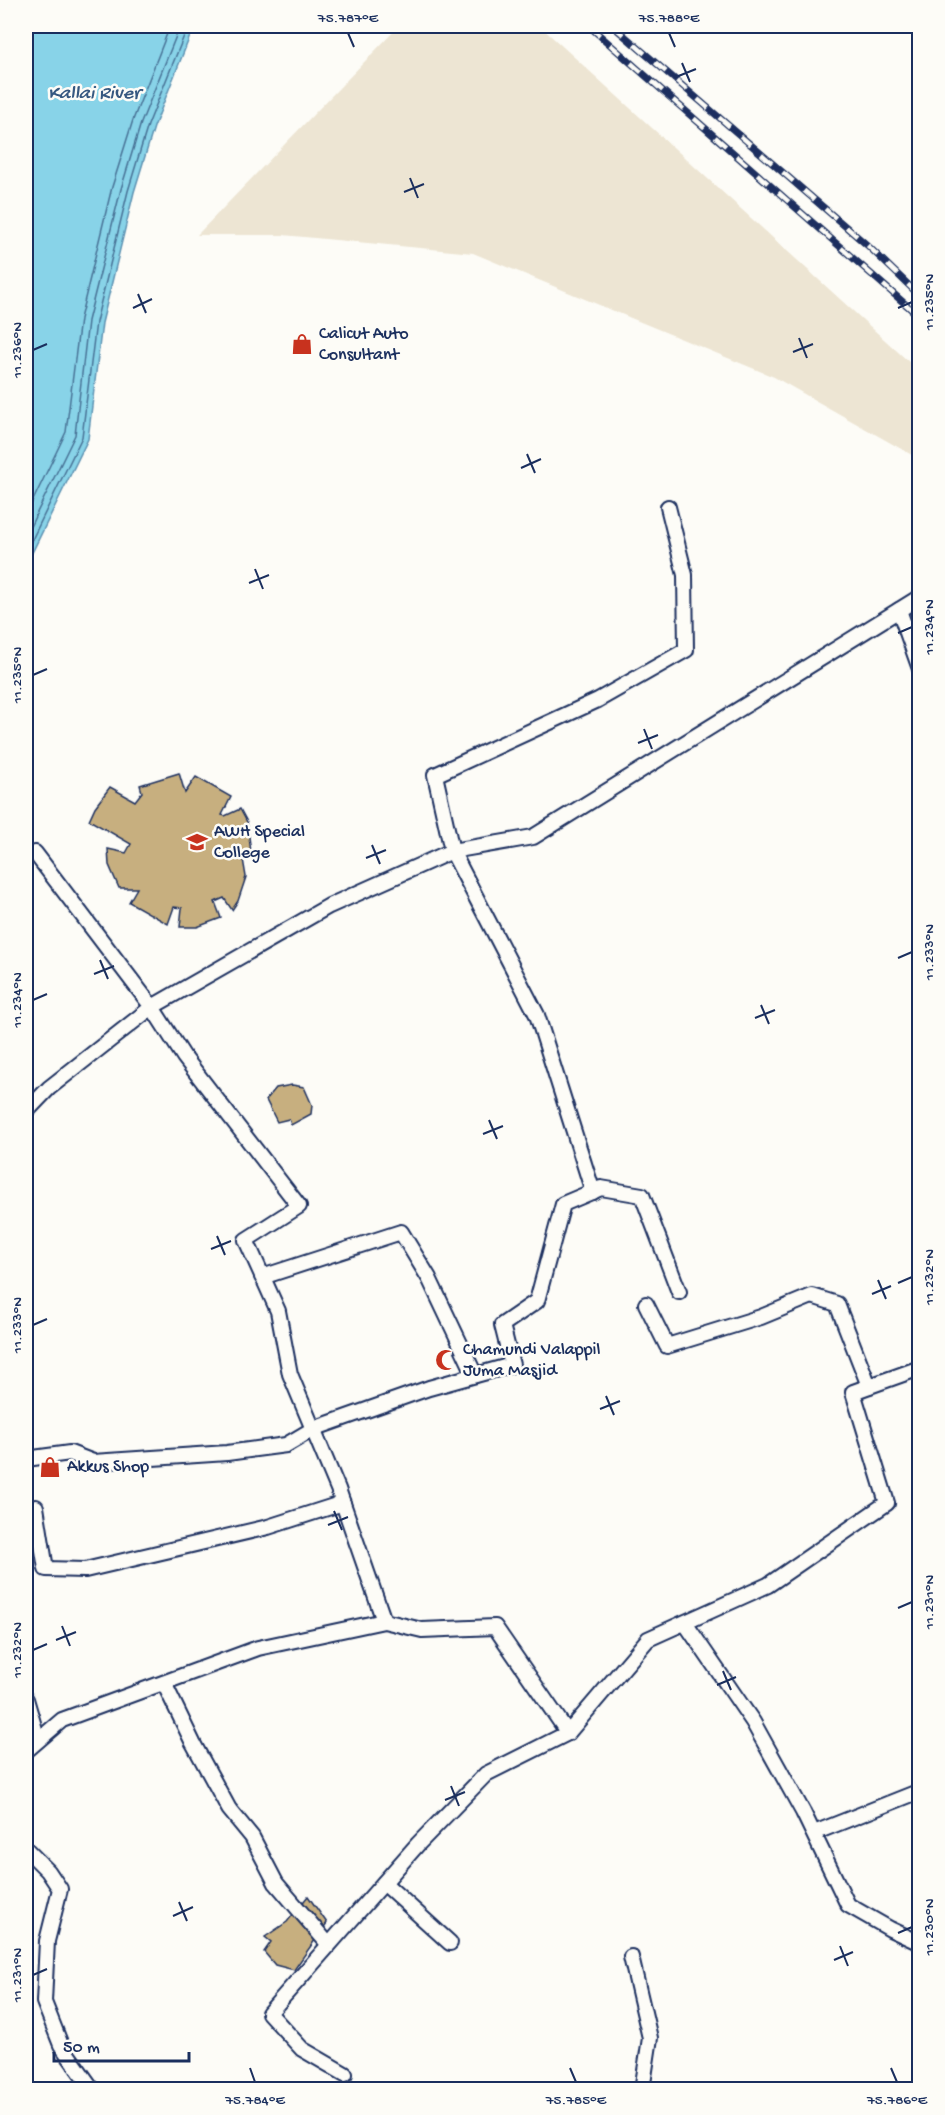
<svg xmlns="http://www.w3.org/2000/svg" width="945" height="2115" font-family="'Gochi Hand',sans-serif">
  <style>
    .built { fill: #ede5d3 }
    .water { fill: #88d3e8; stroke: #5c91b1; stroke-width: 1.5 }
    .lines { fill: none; stroke-linecap: round; stroke-linejoin: round }
    .shore { stroke: #477195; stroke-width: 1.5 }
    .building { fill: #c7af7f; stroke: #1b2f5e; stroke-width: 1.5 }
    .minor-casing { stroke: #1b2f5e; stroke-width: 18 }
    .minor { stroke: #fdfcf7; stroke-width: 14 }
    .rail-casing { stroke: #1b2f5e; stroke-width: 7 }
    .rail { stroke: #fdfcf7; stroke-width: 4.5; stroke-dasharray: 14; stroke-linecap: butt }
    .ticks { fill: none; stroke: #1b2f5e; stroke-width: 2 }
    .labels { text-anchor: middle; dominant-baseline: central; stroke-width: 5; stroke-linejoin: round; paint-order: stroke }
    .poi-label { font-size: 18px; fill: #1b2f5e; stroke: #fdfcf7; text-anchor: start }
    .water-label { font-size: 20px; font-style: italic; fill: #365880; stroke: #fdfcf7 }
    .neatline { fill: none; stroke: #1b2f5e; stroke-width: 2 }
    .ticks-label { font-size: 15px; text-anchor: middle; fill: #1b2f5e }
  </style>
  <rect width="100%" height="100%" fill="#fdfcf7"/>
  <filter id="ink" filterUnits="userSpaceOnUse"><feTurbulence type="fractalNoise" baseFrequency=".0167" numOctaves="2"/><feDisplacementMap in="SourceGraphic" scale="12" xChannelSelector="R" yChannelSelector="G"/><feConvolveMatrix kernelMatrix="1 2 1 2 8 2 1 2 1" color-interpolation-filters="sRGB"/></filter>
  <g filter="url(#ink)">
    <!-- built -->
    <path class="built" d="M399 26H540L919 371V459L774 377 473 253 283 235H197Z"/>
    <!-- water -->
    <path class="water" d="M26 26H194L154 127 134 192 102 323 88 439 26 565Z"/>
    <g class="lines">
      <!-- shore -->
      <g class="shore">
        <path d="M26 515 66 432 80 319 112 187 133 120 170 26"/>
        <path d="M26 535 75 435 88 321 121 189 141 123 180 26"/>
        <path d="M26 552 82 437 96 322 128 191 148 125 188 26"/>
      </g>
    </g>
    <!-- building -->
    <g class="building">
      <path d="M179 773 185 793 196 777 231 797 222 815 225 816 240 809 247 822 251 852 243 859 246 877 238 901 232 910 224 898 215 902 221 918 197 927H180L182 908 174 907 168 924 129 902 137 888H119L109 865 108 849 126 853 131 844 89 820 95 807 110 787 135 801 142 792 140 785Z"/>
      <path d="M292 1085 304 1087 312 1105 311 1114 291 1125 289 1119 277 1122 266 1100 276 1088Z"/>
      <path d="M308 1896 327 1923 294 1970 275 1965 264 1952 271 1942 265 1937 287 1922Z"/>
    </g>
    <g class="lines">
      <defs>
        <g id="minor">
          <path d="M899 610 920 669"/>
          <path d="M26 1112 49 1088 152 1007 35 853"/>
          <path d="M593 1192 537 1015 452 851 533 837 920 597"/>
          <path d="M262 1277 401 1232 429 1278 475 1375"/>
          <path d="M646 1304 667 1346 761 1317 812 1296 837 1304 869 1386"/>
          <path d="M26 1459 70 1453 93 1462 227 1453 286 1445 313 1429 429 1388 512 1365 502 1325 537 1301 563 1204 601 1188 642 1195 679 1292"/>
          <path d="M36 1507 46 1569 85 1570 268 1527 343 1503"/>
          <path d="M384 1621 422 1630 495 1627 568 1733 648 1639 768 1585 887 1503 853 1392 920 1368"/>
          <path d="M685 1623 753 1722 803 1812 848 1905 890 1929 920 1943"/>
          <path d="M164 1683 193 1743 229 1809 252 1837 276 1883 329 1945"/>
          <path d="M26 1699 38 1740"/>
          <path d="M26 1751 62 1720 258 1648 384 1621 338 1489 290 1374 278 1311 246 1240 299 1206 184 1057 152 1007 329 906 452 851 435 775 598 700 686 650 685 575 668 507"/>
          <path d="M814 1833 920 1791"/>
          <path d="M26 1849 48 1871 60 1889 47 1941 44 2002 61 2045 93 2090"/>
          <path d="M384 1883 450 1943"/>
          <path d="M631 1957 650 2038 642 2090"/>
          <path d="M345 2074 302 2049 269 2013 418 1844 486 1774 568 1733"/>
        </g>
      </defs>
      <!-- minor casing -->
      <use href="#minor" class="minor-casing"/>
      <!-- minor -->
      <use href="#minor" class="minor"/>
      <defs>
        <g id="rail">
          <path d="M589 26 920 317"/>
          <path d="M613 26 867 245 920 296"/>
        </g>
      </defs>
      <!-- rail casing -->
      <use href="#rail" class="rail-casing"/>
      <!-- rail -->
      <use href="#rail" class="rail"/>
    </g>
  </g>
  <!-- ticks -->
  <path class="ticks" d="M348 33 354 47M669 33 675 47M682 63 690 82M676 77 696 69M410 178 418 198M404 192 424 184M138 294 146 313M133 308 152 299M898 308 912 302M799 338 807 358M33 350 47 344M793 352 813 344M527 454 535 473M521 468 541 459M255 569 263 589M249 583 269 575M898 633 912 627M33 675 47 669M644 729 652 749M638 743 658 735M372 845 380 864M366 858 386 850M898 958 912 952M100 960 108 979M94 974 114 966M33 1000 47 994M761 1005 769 1024M755 1018 775 1010M489 1120 497 1139M483 1134 503 1126M217 1236 225 1255M211 1249 231 1241M878 1280 886 1299M898 1283 912 1277M872 1294 891 1286M33 1325 47 1319M606 1396 614 1415M600 1409 620 1401M334 1511 342 1530M328 1525 348 1517M898 1608 912 1602M62 1626 70 1646M56 1640 76 1632M33 1650 47 1644M723 1671 731 1690M717 1685 736 1677M451 1786 459 1806M445 1800 465 1792M179 1902 187 1921M173 1916 193 1907M898 1933 912 1927M840 1946 848 1966M834 1960 853 1952M33 1975 47 1969M250 2068 255 2082M570 2068 576 2082M891 2068 897 2082"/>
  <!-- icons -->
  <defs>
    <symbol id="shop-bare" viewBox="-9 -9 18 18"><path d="M-5-2.5h2.3a2.7 3.5 0 0 1 5.4 0H5L5.5 6h-11ZM-1.5-2.5h3a1.5 2.3 0 0 0-3 0Z" fill="#c8321e" stroke="#fdfcf7" stroke-width="2.5" paint-order="stroke"/></symbol>
    <symbol id="university-bare" viewBox="-9 -9 18 18"><path d="M0-5L7-2L0 1L-7-2ZM-4 1L0 2.5L4 1V4Q0 6-4 4Z" fill="#c8321e" stroke="#fdfcf7" stroke-width="2.5" paint-order="stroke"/></symbol>
    <symbol id="mosque-bare" viewBox="-9 -9 18 18"><path d="M3.5-4.9A6 6 0 1 0 3.5 4.9A5 5 0 1 1 3.5-4.9Z" fill="#c8321e" stroke="#fdfcf7" stroke-width="2.5" paint-order="stroke"/></symbol>
  </defs>
  <g fill-rule="evenodd">
    <use href="#shop-bare" x="287" y="329" width="30" height="30"/>
    <use href="#university-bare" x="182" y="827" width="30" height="30"/>
    <use href="#mosque-bare" x="431" y="1345" width="30" height="30"/>
    <use href="#shop-bare" x="35" y="1452" width="30" height="30"/>
  </g>
  <g class="labels">
    <!-- poi labels -->
    <g class="poi-label">
      <text x="319" y="334">Calicut Auto<tspan x="319" dy="21">Consultant</tspan></text>
      <text x="214" y="832">AWH Special<tspan x="214" dy="21">College</tspan></text>
      <text x="463" y="1350">Chamundi Valappil<tspan x="463" dy="21">Juma Masjid</tspan></text>
      <text x="67" y="1467">Akkus Shop</text>
    </g>
    <!-- water labels -->
    <g class="water-label">
      <text x="94" y="94">Kallai River</text>
    </g>
  </g>
  <!-- margin -->
  <rect width="945" height="2115" fill="none" stroke="#fdfcf7" stroke-width="66"/>
  <!-- scale -->
  <path d="M54 2052v9h135v-9" fill="none" stroke="#1b2f5e" stroke-width="3"/>
  <text x="63" y="2052" font-size="18" fill="#1b2f5e" stroke="#fdfcf7" stroke-width="4.5" paint-order="stroke">50 m</text>
  <rect x="33" y="33" width="879" height="2049" class="neatline"/>
  <g class="ticks-label">
    <text x="348" y="22">75.787°E</text>
    <text x="669" y="22">75.788°E</text>
    <text transform="translate(928 302) rotate(-90)" y="5">11.235°N</text>
    <text transform="translate(16 350) rotate(-90)" y="5">11.236°N</text>
    <text transform="translate(928 627) rotate(-90)" y="5">11.234°N</text>
    <text transform="translate(16 675) rotate(-90)" y="5">11.235°N</text>
    <text transform="translate(928 952) rotate(-90)" y="5">11.233°N</text>
    <text transform="translate(16 1000) rotate(-90)" y="5">11.234°N</text>
    <text transform="translate(928 1277) rotate(-90)" y="5">11.232°N</text>
    <text transform="translate(16 1325) rotate(-90)" y="5">11.233°N</text>
    <text transform="translate(928 1602) rotate(-90)" y="5">11.231°N</text>
    <text transform="translate(16 1650) rotate(-90)" y="5">11.232°N</text>
    <text transform="translate(928 1927) rotate(-90)" y="5">11.230°N</text>
    <text transform="translate(16 1975) rotate(-90)" y="5">11.231°N</text>
    <text x="255" y="2104">75.784°E</text>
    <text x="576" y="2104">75.785°E</text>
    <text x="897" y="2104">75.786°E</text>
  </g>
</svg>
